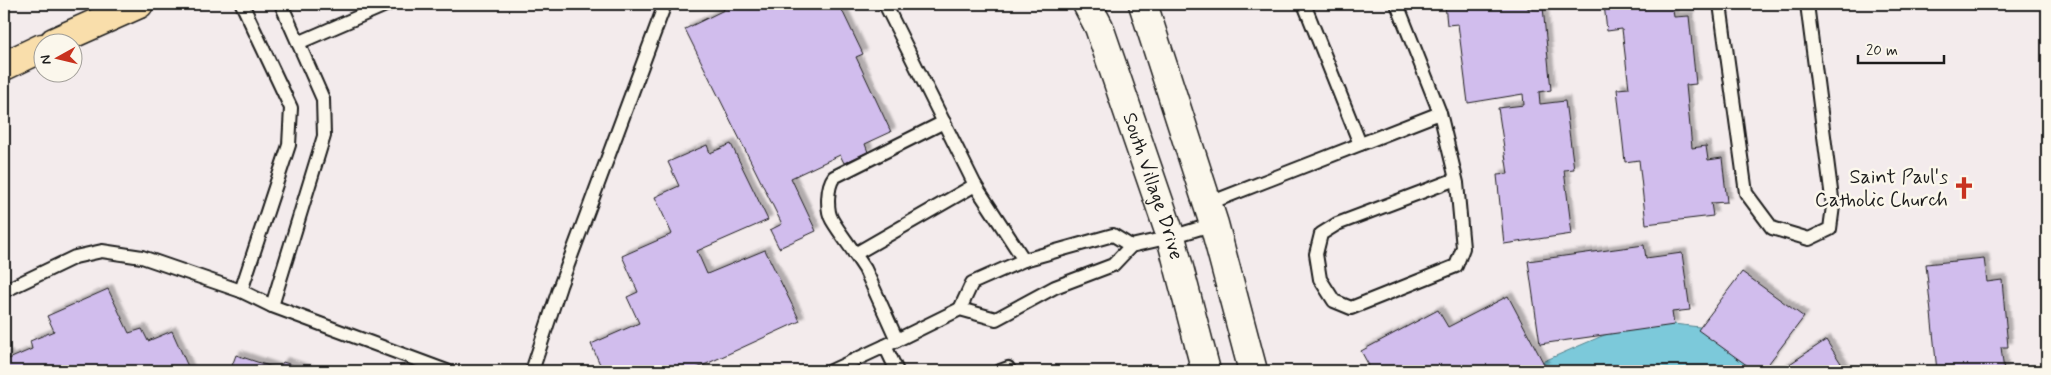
<svg xmlns="http://www.w3.org/2000/svg" width="2051" height="375" font-family="Mynerve,sans-serif">
  <style>
    .water { fill: #7bc9da; stroke: #55848e }
    .building { fill: #d1bded; stroke: #1c1c1c; filter: url(#shadow) }
    .lines { fill: none; stroke-linecap: round; stroke-linejoin: round }
    .lane-casing { stroke: #1c1c1c; stroke-width: 16 }
    .secondary-casing { stroke: #1c1c1c; stroke-width: 31 }
    .primary-casing { stroke: #1c1c1c; stroke-width: 31 }
    .lane { stroke: #fbf7ec; stroke-width: 12 }
    .secondary { stroke: #fbf7ec; stroke-width: 28 }
    .primary { stroke: #f9deab; stroke-width: 28 }
    .labels { text-anchor: middle; dominant-baseline: central; stroke-width: 5; stroke-linejoin: round; paint-order: stroke }
    .poi-label { font-size: 20px; fill: #1c1c1c; stroke: #fbf7ec; text-anchor: end }
    .street-label { font-size: 20px; fill: #1c1c1c; stroke: #fbf7ec }
  </style>
  <defs>
    <filter id="shadow"><feDropShadow dx="4.5" dy="-4.5" stdDeviation="1" flood-color="#0004"/></filter>
  </defs>
  <rect width="100%" height="100%" fill="#f3ebec"/>
  <filter id="ink" filterUnits="userSpaceOnUse"><feTurbulence type="fractalNoise" baseFrequency=".02" numOctaves="2"/><feDisplacementMap in="SourceGraphic" scale="10" xChannelSelector="R" yChannelSelector="G"/><feConvolveMatrix kernelMatrix="1 2 1 2 8 2 1 2 1" color-interpolation-filters="sRGB"/></filter>
  <g filter="url(#ink)">
    <!-- water -->
    <path class="water" d="M1639 320 1725 330 1769 371H1521Z"/>
    <!-- building -->
    <g class="building">
      <path d="M721 4H839L863 54 856 57 891 132 865 144 868 152 844 163 840 155 791 178 816 231 779 248 770 230 782 224 685 29 724 10Z"/>
      <path d="M1445 4H1528V9L1543 7 1551 90 1539 92 1540 104 1565 101 1574 169 1564 170 1572 234 1504 244 1497 175 1508 174 1498 108 1524 105 1523 94 1468 103 1458 24 1447 25Z"/>
      <path d="M1604 4H1672L1674 17 1689 16 1696 84 1686 85 1692 148 1706 146 1708 160 1722 158 1727 202 1711 203 1713 216 1646 224 1639 160 1625 162 1617 89 1629 88 1622 29 1607 31Z"/>
      <path d="M731 144 768 220 697 251 707 274 765 250 800 321 691 371H603L591 344 639 323 627 297 638 292 622 256 672 234 655 197 679 186 668 162 707 145 710 153Z"/>
      <path d="M1644 245 1646 258 1682 253 1690 310 1672 312 1674 325 1540 344 1528 261Z"/>
      <path d="M1984 258 1987 282 2002 280 2008 347H2001L2004 371H1937L1926 264Z"/>
      <path d="M1742 272 1804 317 1763 371H1755L1698 330Z"/>
      <path d="M108 289 129 333 142 329 148 341 172 331 190 371H4V356L7 354 9 359 32 349 30 341 54 331 47 316Z"/>
      <path d="M1508 296 1545 366 1536 371H1372L1361 351 1438 310 1448 327Z"/>
      <path d="M1826 340 1846 371H1779Z"/>
      <path d="M236 355 278 369 283 362 310 371H230Z"/>
    </g>
    <g class="lines">
      <defs>
        <g id="lane">
          <path d="M885 4 975 185 855 254 865 269 897 340"/>
          <path d="M1304 4 1360 144"/>
          <path d="M1720 4 1746 193 1772 228 1809 239 1830 229 1833 206 1807 4"/>
          <path d="M298 43 388 4"/>
          <path d="M1440 113 1457 183 1463 248 1456 266 1351 308 1334 301 1320 279 1316 254 1321 234 1337 224 1456 179"/>
          <path d="M975 185 1024 260"/>
          <path d="M1207 204 1440 113 1397 4"/>
          <path d="M855 254C848 243 839 232 832 220 826 210 827 186 834 177L944 122"/>
          <path d="M4 291 75 257 102 251 142 257 241 291 272 306 447 371"/>
          <path d="M241 291 289 145 291 108 242 4"/>
          <path d="M272 306 324 136 323 99 281 4"/>
          <path d="M960 309 972 283 1024 260 1113 235 1131 246"/>
          <path d="M532 371 560 286 665 4"/>
          <path d="M831 371 885 346"/>
          <path d="M897 371 885 346 960 309 996 319 1055 287 1113 265 1131 246 1171 237 1214 224"/>
          <path d="M1000 371 1008 368 1010 371"/>
        </g>
        <g id="secondary">
          <path id="s1" d="M1087 4 1099 27 1171 237 1206 371"/>
          <path d="M1143 4 1214 224 1253 371"/>
        </g>
        <g id="primary">
          <path d="M54 42 139 4"/>
          <path d="M4 66 42 48"/>
        </g>
      </defs>
      <!-- lane casing -->
      <use href="#lane" class="lane-casing"/>
      <!-- secondary casing -->
      <use href="#secondary" class="secondary-casing"/>
      <!-- primary casing -->
      <use href="#primary" class="primary-casing"/>
      <!-- lane -->
      <use href="#lane" class="lane"/>
      <!-- secondary -->
      <use href="#secondary" class="secondary"/>
      <!-- primary -->
      <use href="#primary" class="primary"/>
    </g>
  </g>
  <!-- icons -->
  <defs>
    <symbol id="church-bare" viewBox="-9 -9 18 18"><path d="M-1.2-6h2.4v3.5h3.3v2.4h-3.3V6h-2.4V-.1h-3.3v-2.4h3.3Z" fill="#c8321e" stroke="#fbf7ec" stroke-width="2.5" paint-order="stroke"/></symbol>
  </defs>
  <g fill-rule="evenodd">
    <use href="#church-bare" x="1948" y="172" width="32" height="32"/>
  </g>
  <g class="labels">
    <!-- poi labels -->
    <g class="poi-label">
      <text x="1948" y="177">Saint Paul's<tspan x="1948" dy="23">Catholic Church</tspan></text>
    </g>
    <!-- street labels -->
    <g class="street-label">
      <text stroke="none"><textPath href="#s1" startOffset="194">South Village Drive</textPath></text>
    </g>
  </g>
  <!-- margin -->
  <rect width="2051" height="375" fill="none" stroke="#fbf7ec" stroke-width="20"/>
  <rect x="10" y="10" width="2031" height="355" fill="none" stroke="#1c1c1c" stroke-width="2" filter="url(#ink)"/>
  <!-- north arrow -->
  <g transform="translate(58 58) rotate(262)"><circle r="24" fill="#fbf7ec" stroke="#a29f99"/>
  <path d="M0-4L9 19L0 12L-9 19Z" fill="#c8321e"/>
  <text y="-8" font-size="14" font-weight="bold" text-anchor="middle" fill="#1c1c1c">N</text>
  </g>
  <!-- scale -->
  <path d="M1858 55v8h86v-8" fill="none" stroke="#1c1c1c" stroke-width="2.5"/>
  <text x="1866" y="55" font-size="15" fill="#1c1c1c" stroke="#fbf7ec" stroke-width="4" paint-order="stroke">20 m</text>
</svg>
